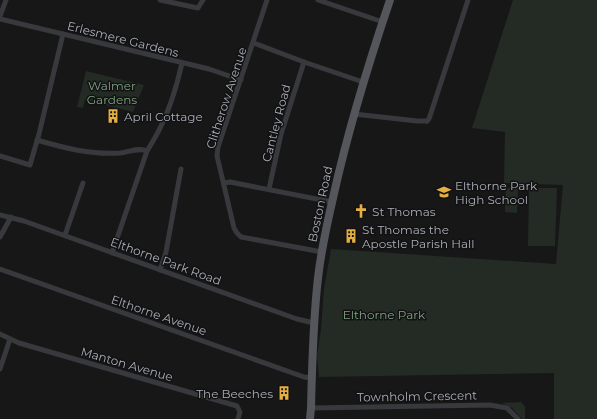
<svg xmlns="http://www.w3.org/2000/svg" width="597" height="419" font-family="Montserrat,sans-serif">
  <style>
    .green { fill: #232b24 }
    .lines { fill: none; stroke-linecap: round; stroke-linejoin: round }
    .street { stroke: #38393d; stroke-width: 5 }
    .primary { stroke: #54565c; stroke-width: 8 }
    .labels { text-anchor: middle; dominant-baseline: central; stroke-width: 3; stroke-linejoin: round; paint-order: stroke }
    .street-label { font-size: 12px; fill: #aaaeb7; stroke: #121213 }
    .park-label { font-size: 12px; fill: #82a184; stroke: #121213 }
    .poi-label { font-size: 12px; fill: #aaaeb7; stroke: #121213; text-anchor: start }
  </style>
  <rect width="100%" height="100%" fill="#171718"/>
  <!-- green -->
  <g class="green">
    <path d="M513 0H597V419H554V373L319 377 317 356 321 329 324 289 331 249 556 264 563 185 504 183 505 132 472 128Z"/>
    <path d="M86 71 144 85 133 112 85 100 83 108 77 107Z"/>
    <path d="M506 188H518L517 213 505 212Z"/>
    <path d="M529 188H557L555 246H528Z"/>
    <path d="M521 402 525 407V419H522L512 408 502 403Z"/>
  </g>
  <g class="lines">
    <!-- street -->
    <g class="street">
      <path d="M160 0 198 8 203 0"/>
      <path d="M267 0 218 147 217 156 234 228 237 233 241 237 322 252"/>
      <path d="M318 0 383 22"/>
      <path d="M0 16 6 0"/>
      <path d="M0 19 209 69 241 80"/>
      <path d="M254 43 304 62 363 82"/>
      <path d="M354 114 417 121H427"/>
      <path d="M427 121 429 119 468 0"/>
      <path d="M37 140C64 148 91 155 120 153 129 152 139 147 147 151 152 143 157 135 161 126 171 106 177 85 182 63"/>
      <path d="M0 156 30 165 39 134 63 34"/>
      <path d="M224 183 230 182 332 202"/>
      <path d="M269 189 281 134 304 62"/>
      <path d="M0 215 24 221 297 319 314 323"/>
      <path d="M65 235 83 183"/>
      <path d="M0 237 11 217"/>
      <path d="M112 253 147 151"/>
      <path d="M0 269 304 377 312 378"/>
      <path d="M160 270 166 252 181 169"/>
      <path d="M0 334 19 343 237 406 240 412 238 419"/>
      <path d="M0 369 10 339"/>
      <path d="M311 408 490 405 507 408 518 419"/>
    </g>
    <!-- primary -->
    <path class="primary" d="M310 419 311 408C312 364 313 321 318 278 321 251 327 224 333 198 348 130 368 65 390 0"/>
  </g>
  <!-- icons -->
  <defs>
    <symbol id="building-bare" viewBox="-9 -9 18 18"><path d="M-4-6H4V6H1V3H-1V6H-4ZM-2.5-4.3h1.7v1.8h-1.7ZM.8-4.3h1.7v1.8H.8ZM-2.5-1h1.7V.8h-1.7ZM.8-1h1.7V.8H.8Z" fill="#e5b042" stroke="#121213" stroke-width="2.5" paint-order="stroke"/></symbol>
    <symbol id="school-bare" viewBox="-9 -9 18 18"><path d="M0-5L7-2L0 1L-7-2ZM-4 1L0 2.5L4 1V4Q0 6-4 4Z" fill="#e5b042" stroke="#121213" stroke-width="2.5" paint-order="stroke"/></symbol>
    <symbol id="church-bare" viewBox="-9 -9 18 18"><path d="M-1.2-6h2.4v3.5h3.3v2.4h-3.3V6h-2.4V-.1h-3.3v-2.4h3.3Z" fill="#e5b042" stroke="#121213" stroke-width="2.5" paint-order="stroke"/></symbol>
  </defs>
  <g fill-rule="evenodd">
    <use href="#building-bare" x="103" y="106" width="20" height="20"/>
    <use href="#school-bare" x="434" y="182" width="20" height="20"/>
    <use href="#church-bare" x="351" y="201" width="20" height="20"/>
    <use href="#building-bare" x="341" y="226" width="20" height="20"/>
    <use href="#building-bare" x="274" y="383" width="20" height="20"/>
  </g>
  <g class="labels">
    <!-- street labels -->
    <g class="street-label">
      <text transform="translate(123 39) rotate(14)">Erlesmere Gardens</text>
      <text transform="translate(226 98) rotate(-72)">Clitherow Avenue</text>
      <text transform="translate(276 123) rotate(-75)">Cantley Road</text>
      <text transform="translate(320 204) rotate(-78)">Boston Road</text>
      <text transform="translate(166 261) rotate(20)">Elthorne Park Road</text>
      <text transform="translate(159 315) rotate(19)">Elthorne Avenue</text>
      <text transform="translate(127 364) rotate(16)">Manton Avenue</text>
      <text transform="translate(417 396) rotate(-1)">Townholm Crescent</text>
    </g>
    <!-- park labels -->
    <g class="park-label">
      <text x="112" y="85">Walmer<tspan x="112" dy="14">Gardens</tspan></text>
      <text x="384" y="314">Elthorne Park</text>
    </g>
    <!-- poi labels -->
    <g class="poi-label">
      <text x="124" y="116">April Cottage</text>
      <text x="455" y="185">Elthorne Park<tspan x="455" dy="14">High School</tspan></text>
      <text x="372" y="211">St Thomas</text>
      <text x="362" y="229">St Thomas the<tspan x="362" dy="14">Apostle Parish Hall</tspan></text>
      <text x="273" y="393" text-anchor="end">The Beeches</text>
    </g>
  </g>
</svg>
